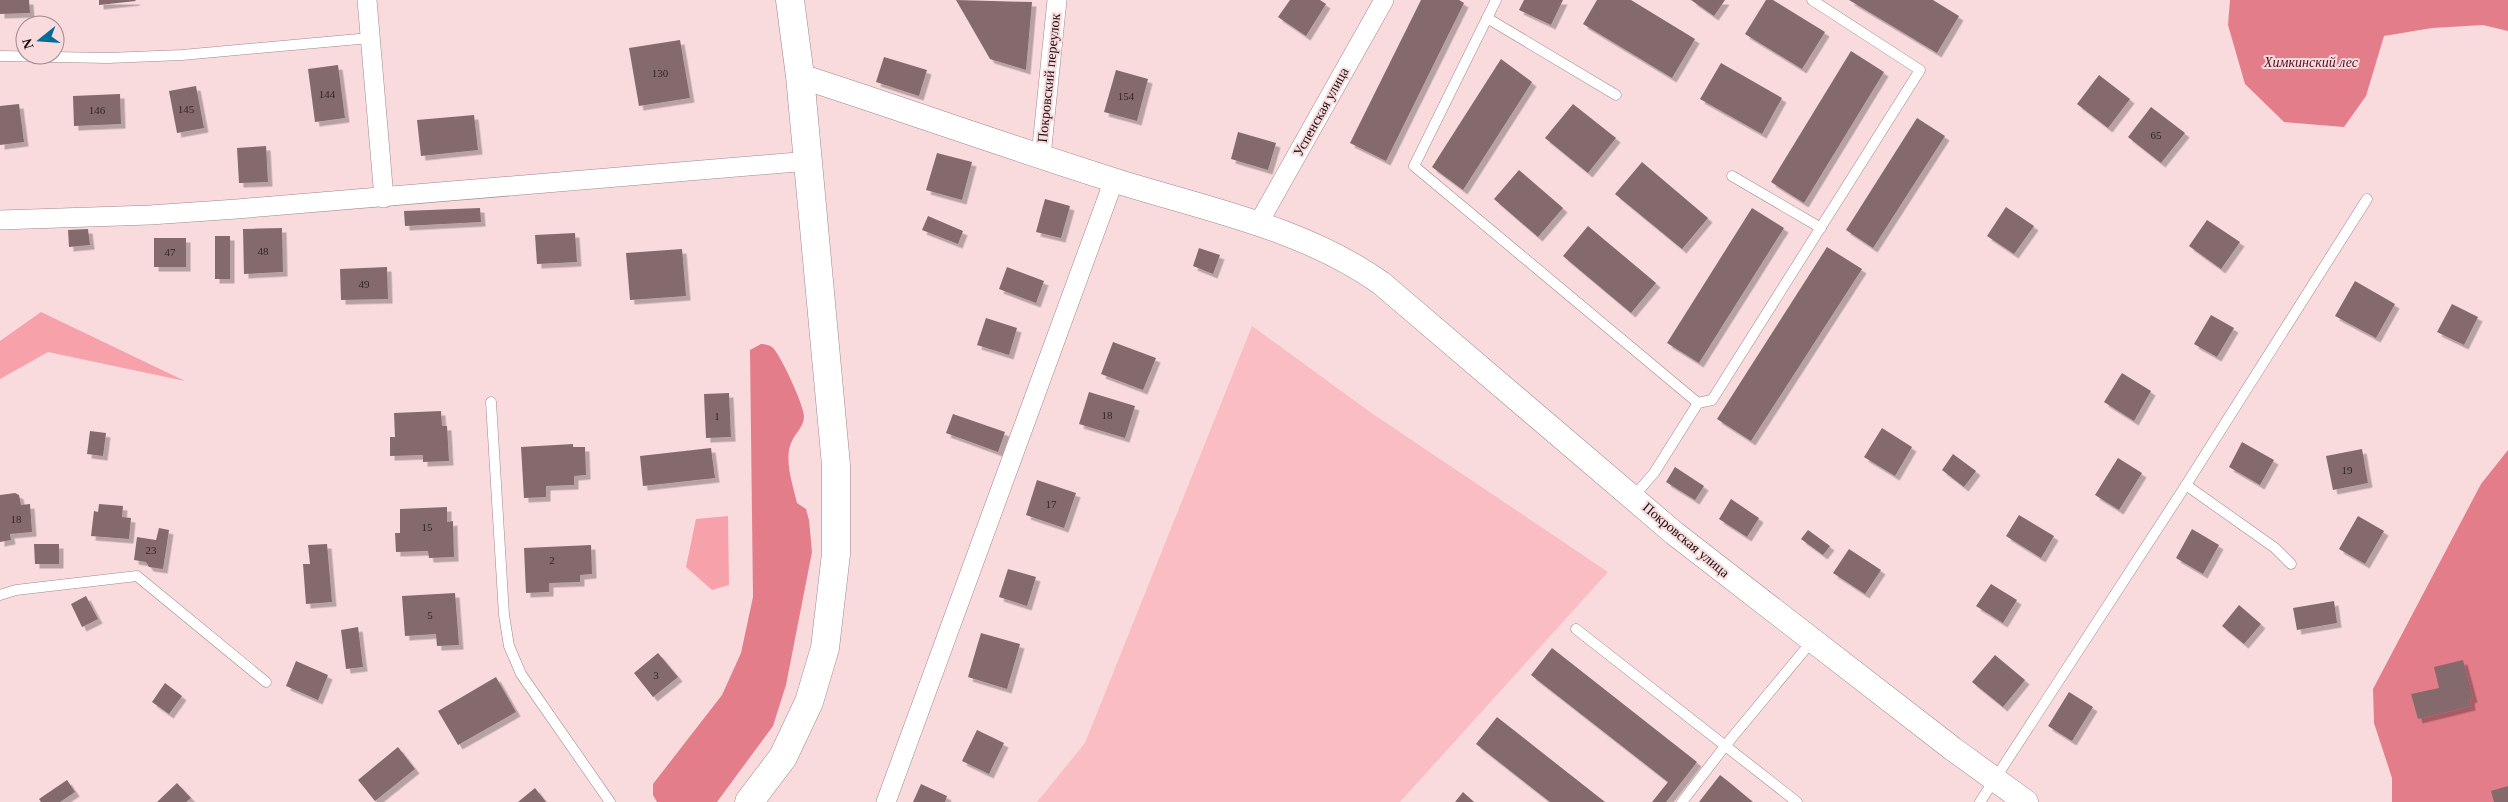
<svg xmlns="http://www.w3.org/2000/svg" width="2508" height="802" font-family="Georgia,serif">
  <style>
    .green { fill: #fabdc3 }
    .forest { fill: #e47d8a }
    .water { fill: #f7a1aa }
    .building { fill: #846a6c; filter: url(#shadow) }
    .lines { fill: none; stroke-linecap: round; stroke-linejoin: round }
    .service-casing { stroke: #a28789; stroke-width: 11 }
    .minor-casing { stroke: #a28789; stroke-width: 20 }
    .tertiary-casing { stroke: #a28789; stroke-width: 25 }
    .secondary-casing { stroke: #a28789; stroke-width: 29 }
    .service { stroke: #fff; stroke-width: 10 }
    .minor { stroke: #fff; stroke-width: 19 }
    .tertiary { stroke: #fff; stroke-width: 24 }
    .secondary { stroke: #fff; stroke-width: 28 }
    .labels { text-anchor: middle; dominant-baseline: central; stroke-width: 4; stroke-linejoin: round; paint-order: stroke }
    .number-label { font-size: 11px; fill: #342627 }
    .park-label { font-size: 14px; font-style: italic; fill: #51101e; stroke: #f9dbde }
    .street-label { font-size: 14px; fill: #190f10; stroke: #f9dbde }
  </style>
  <defs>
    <filter id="shadow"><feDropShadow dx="4.5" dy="4.5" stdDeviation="0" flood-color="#0004"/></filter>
  </defs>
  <rect width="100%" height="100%" fill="#f9dbde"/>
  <!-- green -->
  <path class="green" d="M1252 326 1370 412 1608 572 1400 802H1037L1085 743Z"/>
  <!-- forest -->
  <g class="forest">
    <path d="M2230 0H2508V31L2483 25 2432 28 2384 36 2366 96 2344 127 2284 122 2245 84 2228 25Z"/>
    <path d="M761 344C764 344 769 345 772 347 780 353 804 406 804 416 804 427 795 433 791 443 784 461 793 485 797 503L806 509 809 520 812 552 786 685 773 726 717 802H657L653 795V784L722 695 741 653 753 597 750 350Z"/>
    <path d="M2508 450V802H2392V778L2374 723 2373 689 2481 484Z"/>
  </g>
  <!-- water -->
  <g class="water">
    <path d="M41 312 185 381 48 352 0 379V341Z"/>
    <path d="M728 516 729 585 712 590 686 567 696 519Z"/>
  </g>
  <!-- building -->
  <g class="building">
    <path d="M0 0H29L30 13 0 14Z"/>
    <path d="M99 0H135L136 1 99 5Z"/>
    <path d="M956 0 1032 2 1026 70 990 59Z"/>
    <path d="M1290 0H1320L1326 4 1306 36 1278 17Z"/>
    <path d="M1421 0H1459L1464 3 1386 161 1350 143Z"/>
    <path d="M1524 0H1563L1551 25 1519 10Z"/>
    <path d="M1597 0H1631L1695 39 1672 78 1583 24Z"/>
    <path d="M1691 0H1725L1714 16Z"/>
    <path d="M1766 0H1773L1825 32 1802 69 1745 34Z"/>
    <path d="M1849 0H1933L1959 16 1937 53Z"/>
    <path d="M680 40 690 98 639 106 629 48Z"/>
    <path d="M1851 51 1884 72 1804 203 1771 182Z"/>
    <path d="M884 57 927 70 919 96 876 82Z"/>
    <path d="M1501 59 1532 82 1463 190 1432 167Z"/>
    <path d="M1721 63 1782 98 1762 134 1700 99Z"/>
    <path d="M338 65 345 118 315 122 308 69Z"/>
    <path d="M1116 70 1148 79 1137 121 1104 112Z"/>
    <path d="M2099 75 2130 99 2108 128 2077 104Z"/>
    <path d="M196 86 204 128 177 133 169 91Z"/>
    <path d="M120 94 121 124 74 126 73 96Z"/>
    <path d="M19 104 24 142 0 145V106Z"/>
    <path d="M1573 104 1616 138 1588 173 1545 138Z"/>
    <path d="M2151 107 2185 133 2161 163 2128 137Z"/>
    <path d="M474 115 478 150 421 156 417 120Z"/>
    <path d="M1917 118 1945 136 1873 248 1846 230Z"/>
    <path d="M1238 132 1276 143 1268 170 1231 159Z"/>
    <path d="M266 146 268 182 239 183 237 148Z"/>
    <path d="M937 153 972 162 962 200 926 190Z"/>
    <path d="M1642 162 1708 218 1682 249 1615 194Z"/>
    <path d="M1519 170 1563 208 1538 237 1494 199Z"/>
    <path d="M1045 199 1070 206 1061 238 1036 232Z"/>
    <path d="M2006 207 2034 226 2014 254 1987 236Z"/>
    <path d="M480 208 481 222 405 226 404 211Z"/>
    <path d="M1752 208 1784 228 1699 363 1667 343Z"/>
    <path d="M928 216 963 231 958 244 922 230Z"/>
    <path d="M2207 220 2240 242 2221 269 2189 246Z"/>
    <path d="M1588 226 1656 283 1631 313 1563 256Z"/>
    <path d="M282 228 283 272 244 274 243 229Z"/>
    <path d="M88 229 90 245 69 247 68 230Z"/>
    <path d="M575 233 577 262 537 264 535 235Z"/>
    <rect x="215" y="236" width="15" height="43"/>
    <rect x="154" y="238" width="32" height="29"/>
    <path d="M1827 247 1862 269 1751 441 1717 419Z"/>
    <path d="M1199 248 1220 255 1213 274 1193 266Z"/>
    <path d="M682 249 686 296 630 300 626 253Z"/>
    <path d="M387 267 388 299 341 300 340 269Z"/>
    <path d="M1007 267 1044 281 1036 303 999 289Z"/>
    <path d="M2355 281 2395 304 2376 338 2335 316Z"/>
    <path d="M2452 304 2478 317 2464 345 2437 332Z"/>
    <path d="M2211 315 2234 328 2217 357 2194 344Z"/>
    <path d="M986 318 1017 328 1009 355 977 345Z"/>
    <path d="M1113 342 1156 358 1143 390 1101 374Z"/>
    <path d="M2122 373 2151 391 2134 421 2104 402Z"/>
    <path d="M1089 392 1135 406 1125 438 1079 424Z"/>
    <path d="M729 393 731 437 706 438 704 394Z"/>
    <path d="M441 411 442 426H447L449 461 423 462V455L390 456V437H395L394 413Z"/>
    <path d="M953 414 1005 432 998 452 946 433Z"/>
    <path d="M1882 428 1912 447 1895 476 1864 457Z"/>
    <path d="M90 431 106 433 103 456 87 454Z"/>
    <path d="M2242 442 2274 460 2260 485 2229 467Z"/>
    <path d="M573 444V447H585L586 475 574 476V485L546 486V497L524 498 521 447Z"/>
    <path d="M711 448 715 478 643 486 640 456Z"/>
    <path d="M2362 449 2368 483 2333 490 2326 456Z"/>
    <path d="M1953 454 1976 471 1964 487 1942 470Z"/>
    <path d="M2118 458 2142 473 2119 510 2095 495Z"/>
    <path d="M1675 467 1704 486 1695 500 1666 482Z"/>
    <path d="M1037 480 1076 493 1064 528 1026 515Z"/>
    <path d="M15 493 19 495 21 505 30 504 32 532 10 534 11 540 0 542V495Z"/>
    <path d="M1731 499 1759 518 1747 537 1719 519Z"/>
    <path d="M99 504 123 506 122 517 131 518 129 539 91 536 94 511 98 512Z"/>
    <path d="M447 507V522L453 521 454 557 429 558 428 551 396 552 395 533H400V509Z"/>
    <path d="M2019 515 2054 536 2041 558 2006 536Z"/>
    <path d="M2358 516 2384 531 2365 564 2339 549Z"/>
    <path d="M159 528 169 530 163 569 149 567 146 562 134 560 137 537 156 540Z"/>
    <path d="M2192 529 2219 545 2203 574 2176 558Z"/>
    <path d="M1808 530 1830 546 1823 555 1801 539Z"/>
    <path d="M34 544H59V564H35Z"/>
    <path d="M327 544 332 602 306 604 303 564H310L308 545Z"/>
    <path d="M591 545 592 574 580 575V582L549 583V592L526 593 524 548Z"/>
    <path d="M1849 549 1881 570 1865 594 1833 573Z"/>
    <path d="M1008 569 1036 577 1027 606 999 597Z"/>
    <path d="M1991 584 2017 600 2003 623 1976 606Z"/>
    <path d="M455 593 459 645 437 646 436 634 405 636 402 596Z"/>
    <path d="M86 596 98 619 82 627 71 604Z"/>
    <path d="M2334 601 2337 623 2297 630 2293 608Z"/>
    <path d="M2239 605 2261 624 2244 644 2222 626Z"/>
    <path d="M358 627 363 667 346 669 341 630Z"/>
    <path d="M981 633 1020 644 1007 689 968 677Z"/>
    <path d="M1552 648 1697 762 1666 802H1652L1668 782 1531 675Z"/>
    <path d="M658 653 678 677 653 697 634 673Z"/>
    <path d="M1995 655 2025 680 2003 707 1972 682Z"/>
    <path d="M2463 660 2473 698 2470 699 2471 706 2418 719 2411 694 2439 688 2434 667Z"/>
    <path d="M296 661 328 675 318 700 286 686Z"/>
    <path d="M496 677 516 712 458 745 438 711Z"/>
    <path d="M165 683 182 696 169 714 152 702Z"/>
    <path d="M2069 692 2093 707 2072 741 2048 726Z"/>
    <path d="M1497 717 1605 802H1550L1476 744Z"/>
    <path d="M977 730 1004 743 989 774 962 761Z"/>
    <path d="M398 747 415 769 375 801 358 780Z"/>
    <path d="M1720 775 1729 782 1753 802H1699Z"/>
    <path d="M67 780 75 792 60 802H41L39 799Z"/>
    <path d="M177 783 191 798 186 802H157Z"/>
    <path d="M921 784 947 796 945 802H913Z"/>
    <path d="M2508 786V802H2494L2491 791Z"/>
    <path d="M535 788 546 802H518Z"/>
    <path d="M1463 792 1474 802H1455Z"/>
  </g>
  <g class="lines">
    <defs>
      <g id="service">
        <path d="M1496 0 1414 166 1698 403"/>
        <path d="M1487 18 1616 95"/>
        <path d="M0 56 108 58 182 55 370 38"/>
        <path d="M1732 176 1821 228"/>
        <path d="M491 402 504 615 509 646 521 674 610 802"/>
        <path d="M2186 485 2275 548 2291 564"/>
        <path d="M1634 496 1654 473 1698 403 1712 400 1920 70 1812 0"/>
        <path d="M0 595 16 590 137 576 266 682"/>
        <path d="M1576 629 1797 802"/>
        <path d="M1682 802 1725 746 1812 641"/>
        <path d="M1980 802 2186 485 2367 199"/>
      </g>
      <g id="minor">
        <path d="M367 0 384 198"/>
        <path d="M1041 156 1057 0"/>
        <path d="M0 220 150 215 237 209 809 161"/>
        <path d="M1258 224 1384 0"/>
        <path d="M886 802 1114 180"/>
      </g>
      <path id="tertiary" d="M800 76C905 110 1009 147 1113 180 1204 209 1302 227 1381 283L1674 533 1953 749 2026 802"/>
      <path id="secondary" d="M749 802 783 757 809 702 825 648 836 554V465L800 76 790 0"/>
    </defs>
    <!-- service casing -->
    <use href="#service" class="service-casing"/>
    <!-- minor casing -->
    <use href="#minor" class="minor-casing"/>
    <!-- tertiary casing -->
    <use href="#tertiary" class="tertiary-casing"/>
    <!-- secondary casing -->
    <use href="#secondary" class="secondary-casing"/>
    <!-- service -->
    <use href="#service" class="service"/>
    <!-- minor -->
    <use href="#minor" class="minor"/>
    <!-- tertiary -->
    <use href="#tertiary" class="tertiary"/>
    <!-- secondary -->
    <use href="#secondary" class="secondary"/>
  </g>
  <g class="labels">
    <!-- number labels -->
    <g class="number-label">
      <text x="660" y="73">130</text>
      <text x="327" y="94">144</text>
      <text x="1126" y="96">154</text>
      <text x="186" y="109">145</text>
      <text x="97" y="110">146</text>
      <text x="2156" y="135">65</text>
      <text x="263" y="251">48</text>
      <text x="170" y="252">47</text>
      <text x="364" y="284">49</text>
      <text x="1107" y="415">18</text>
      <text x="717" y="416">1</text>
      <text x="2347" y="470">19</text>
      <text x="1051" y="504">17</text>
      <text x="16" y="519">18</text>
      <text x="427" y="527">15</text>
      <text x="151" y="550">23</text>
      <text x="552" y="560">2</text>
      <text x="430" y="615">5</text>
      <text x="656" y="675">3</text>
    </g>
    <!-- park labels -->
    <g class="park-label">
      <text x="2311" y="62">Химкинский лес</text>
    </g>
    <!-- street labels -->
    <g class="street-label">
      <text transform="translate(1049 78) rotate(-84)">Покровский переулок</text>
      <text transform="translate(1321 112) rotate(-61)">Успенская улица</text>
      <text transform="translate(1686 540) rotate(40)">Покровская улица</text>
    </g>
  </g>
  <!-- north arrow -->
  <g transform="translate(40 40) rotate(253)"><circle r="24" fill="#f9dbde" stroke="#9f898c"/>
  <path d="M0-4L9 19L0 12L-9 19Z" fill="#006c98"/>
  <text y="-8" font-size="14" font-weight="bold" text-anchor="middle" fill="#190f10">N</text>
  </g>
</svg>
